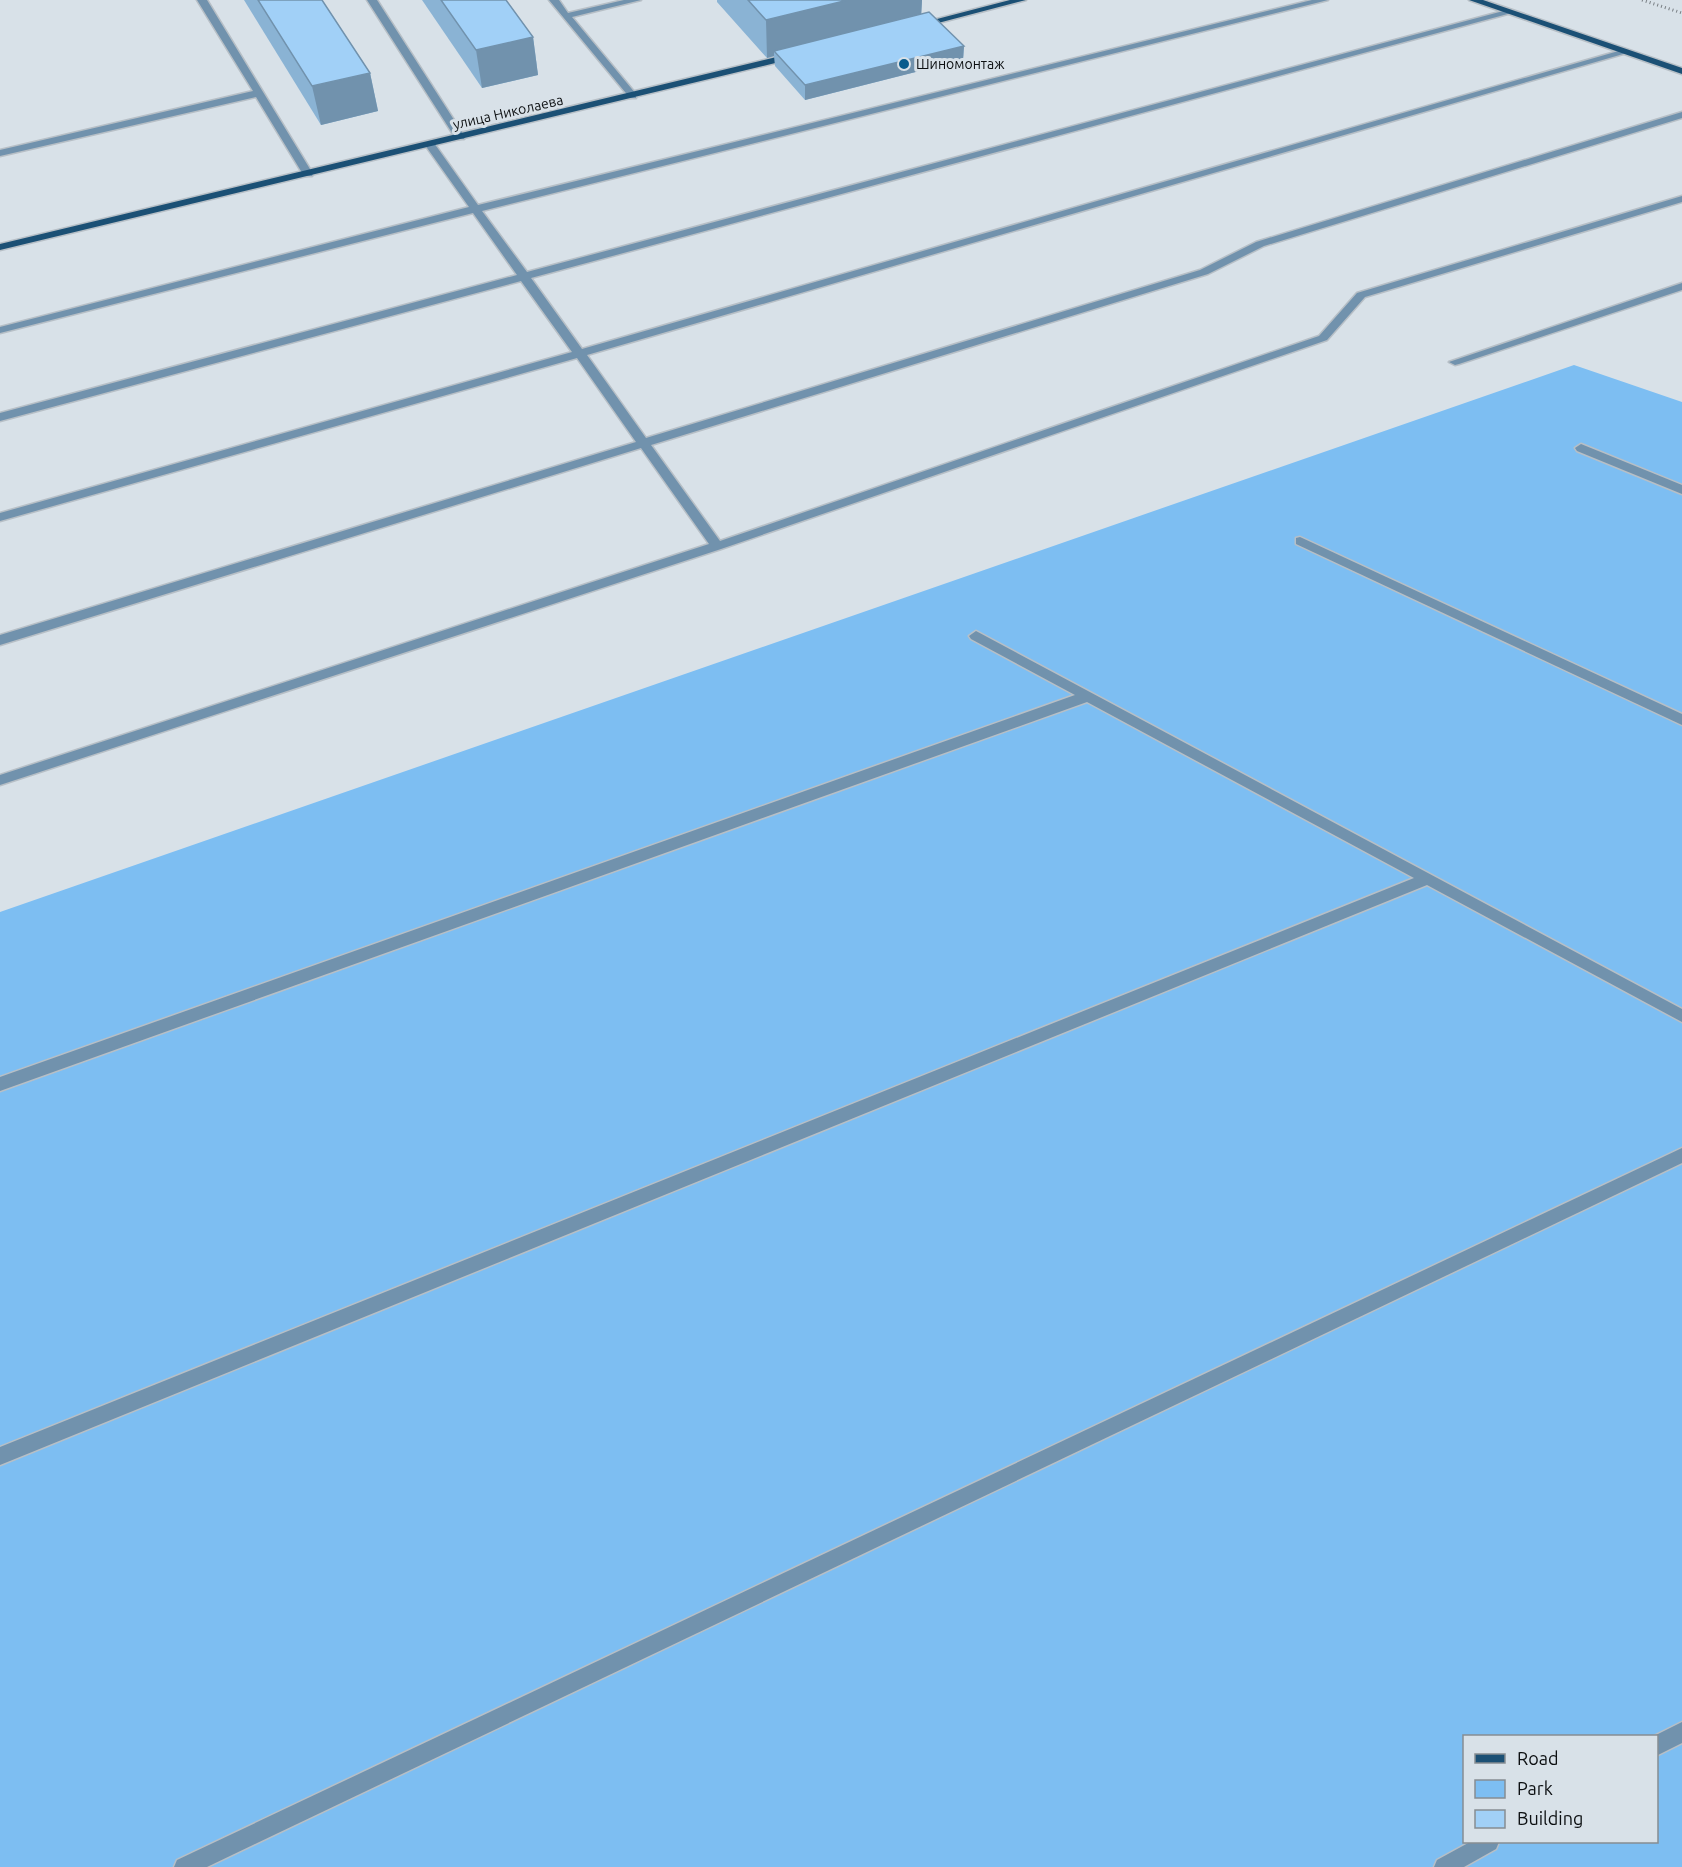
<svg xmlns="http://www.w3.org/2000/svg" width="1682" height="1867" font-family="Ubuntu,sans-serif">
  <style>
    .green { fill: #7dbef2; fill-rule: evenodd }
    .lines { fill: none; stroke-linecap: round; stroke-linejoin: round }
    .minor-casing { stroke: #b7bfc6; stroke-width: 3 }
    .major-casing { stroke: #b7bfc6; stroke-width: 3 }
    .path { stroke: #797f84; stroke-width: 3; stroke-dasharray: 1 3; stroke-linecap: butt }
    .minor { fill: #7192ad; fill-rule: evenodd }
    .major { fill: #1b5075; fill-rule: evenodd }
    .wall { fill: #8ab3d4 }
    .shaded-wall { fill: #7192ad }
    .building { fill: #a1d0f7; stroke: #7192ad; stroke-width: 1.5 }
    .poi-dot { fill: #075b8d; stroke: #d8e1e8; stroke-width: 2 }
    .labels { text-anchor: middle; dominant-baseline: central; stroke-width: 6; stroke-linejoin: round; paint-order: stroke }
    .far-poi-label { font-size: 14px; fill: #0c0f11; stroke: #d8e1e8; text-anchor: start }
    .far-street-label { font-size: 14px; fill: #0c0f11; stroke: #d8e1e8 }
  </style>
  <rect width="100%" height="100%" fill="#d8e1e8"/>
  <!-- green -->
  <path class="green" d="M1574 365 1682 402V1867H0V912ZM1464 1736H1656V1842H1464Z"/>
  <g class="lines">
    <defs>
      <g id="minor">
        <path d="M197 0H207L313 174 312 176H304L256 97 0 156V150L253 91Z"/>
        <path d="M367 0H377L465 137 464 139H456Z"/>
        <path d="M549 0H559L568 13 624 0H641L572 17 636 94V98H630Z"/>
        <path d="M1312 0H1328L482 211 527 272 1507 10 1515 12 531 278 582 349 1622 50 1630 52 587 355 646 438 1200 270 1256 242 1682 112V118L1264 246 1208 274 651 445 720 541 1319 336 1357 293 1682 196V202L1365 297 1327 340 721 549 0 785V775L709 544 641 448 0 645V635L636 442 577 358 0 521V513L572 352 521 281 0 421V413L517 275 473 213 0 333V327L469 207 425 145 426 143H434L478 205Z"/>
        <path d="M1682 283V290L1459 364 1455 365 1449 362Z"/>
        <path d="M1581 444 1682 485V494L1577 451 1575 448Z"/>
        <path d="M1300 537 1682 714V725L1296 544V538Z"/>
        <path d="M976 631 1682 1009V1022L1427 885 0 1465V1447L1414 878 1087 702 0 1091V1077L1075 695 971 639 969 636Z"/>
        <path d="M1682 1148V1163L207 1867H174L177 1860Z"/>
        <path d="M1682 1722V1743L1656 1756V1736H1654Z"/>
        <path d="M1470 1842H1499L1496 1849 1464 1867H1434L1437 1860Z"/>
      </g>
      <g id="major">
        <path d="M1010 0H1026L919 28 914 25Z"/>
        <path d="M1469 0H1483L1682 68V74Z"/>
        <path d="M793 53 796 54V58L0 250V244Z"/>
      </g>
    </defs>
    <!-- minor casing -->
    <use href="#minor" class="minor-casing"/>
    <!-- major casing -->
    <use href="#major" class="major-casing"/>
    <!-- path -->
    <path class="path" d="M1642 0 1682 13"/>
    <!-- minor -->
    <use href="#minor" class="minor"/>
    <!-- major -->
    <use href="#major" class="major"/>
  </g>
  <!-- wall -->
  <g class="wall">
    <path d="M244 0H322L370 73 378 111 321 125Z"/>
    <path d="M422 0H506L533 37 538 75 482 88Z"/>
    <path d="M717 0H922L921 14 964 46 963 60 805 100 775 66 774 56 767 58 717 2Z"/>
  </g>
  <!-- shaded-wall -->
  <g class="shaded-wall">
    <path d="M848 0H922L921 20 774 51V56L767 58 766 20Z"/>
    <path d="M533 37 538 75 482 88 476 50Z"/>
    <path d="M964 46 963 60 805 100V85Z"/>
    <path d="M370 73 378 111 321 125 312 86Z"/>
  </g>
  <!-- building -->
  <g class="building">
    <path d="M258 0H322L370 73 312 86Z"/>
    <path d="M441 0H506L533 37 476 50Z"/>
    <path d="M748 0H848L766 20Z"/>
    <path d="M929 12 964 46 805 85 774 51Z"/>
  </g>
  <!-- markers -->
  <circle class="poi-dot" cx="904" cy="64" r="6"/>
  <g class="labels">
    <!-- far-poi labels -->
    <g class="far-poi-label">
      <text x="916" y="64">Шиномонтаж</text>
    </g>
    <!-- far-street labels -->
    <g class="far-street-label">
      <text transform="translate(508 112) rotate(-13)">улица Николаева</text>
    </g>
  </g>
  <!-- legend -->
  <rect x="1463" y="1735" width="195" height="108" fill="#d8e1e8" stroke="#868d92" stroke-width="1.5"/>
  <rect x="1475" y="1754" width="30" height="9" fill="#1b5075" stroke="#868d92" stroke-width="1.5"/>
  <text x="1517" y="1765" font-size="18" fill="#0c0f11">Road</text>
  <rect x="1475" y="1780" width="30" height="18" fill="#7dbef2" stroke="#868d92" stroke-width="1.5"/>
  <text x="1517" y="1795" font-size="18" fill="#0c0f11">Park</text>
  <rect x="1475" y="1810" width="30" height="18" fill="#a1d0f7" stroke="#868d92" stroke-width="1.5"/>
  <text x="1517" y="1825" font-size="18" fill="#0c0f11">Building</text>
</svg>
